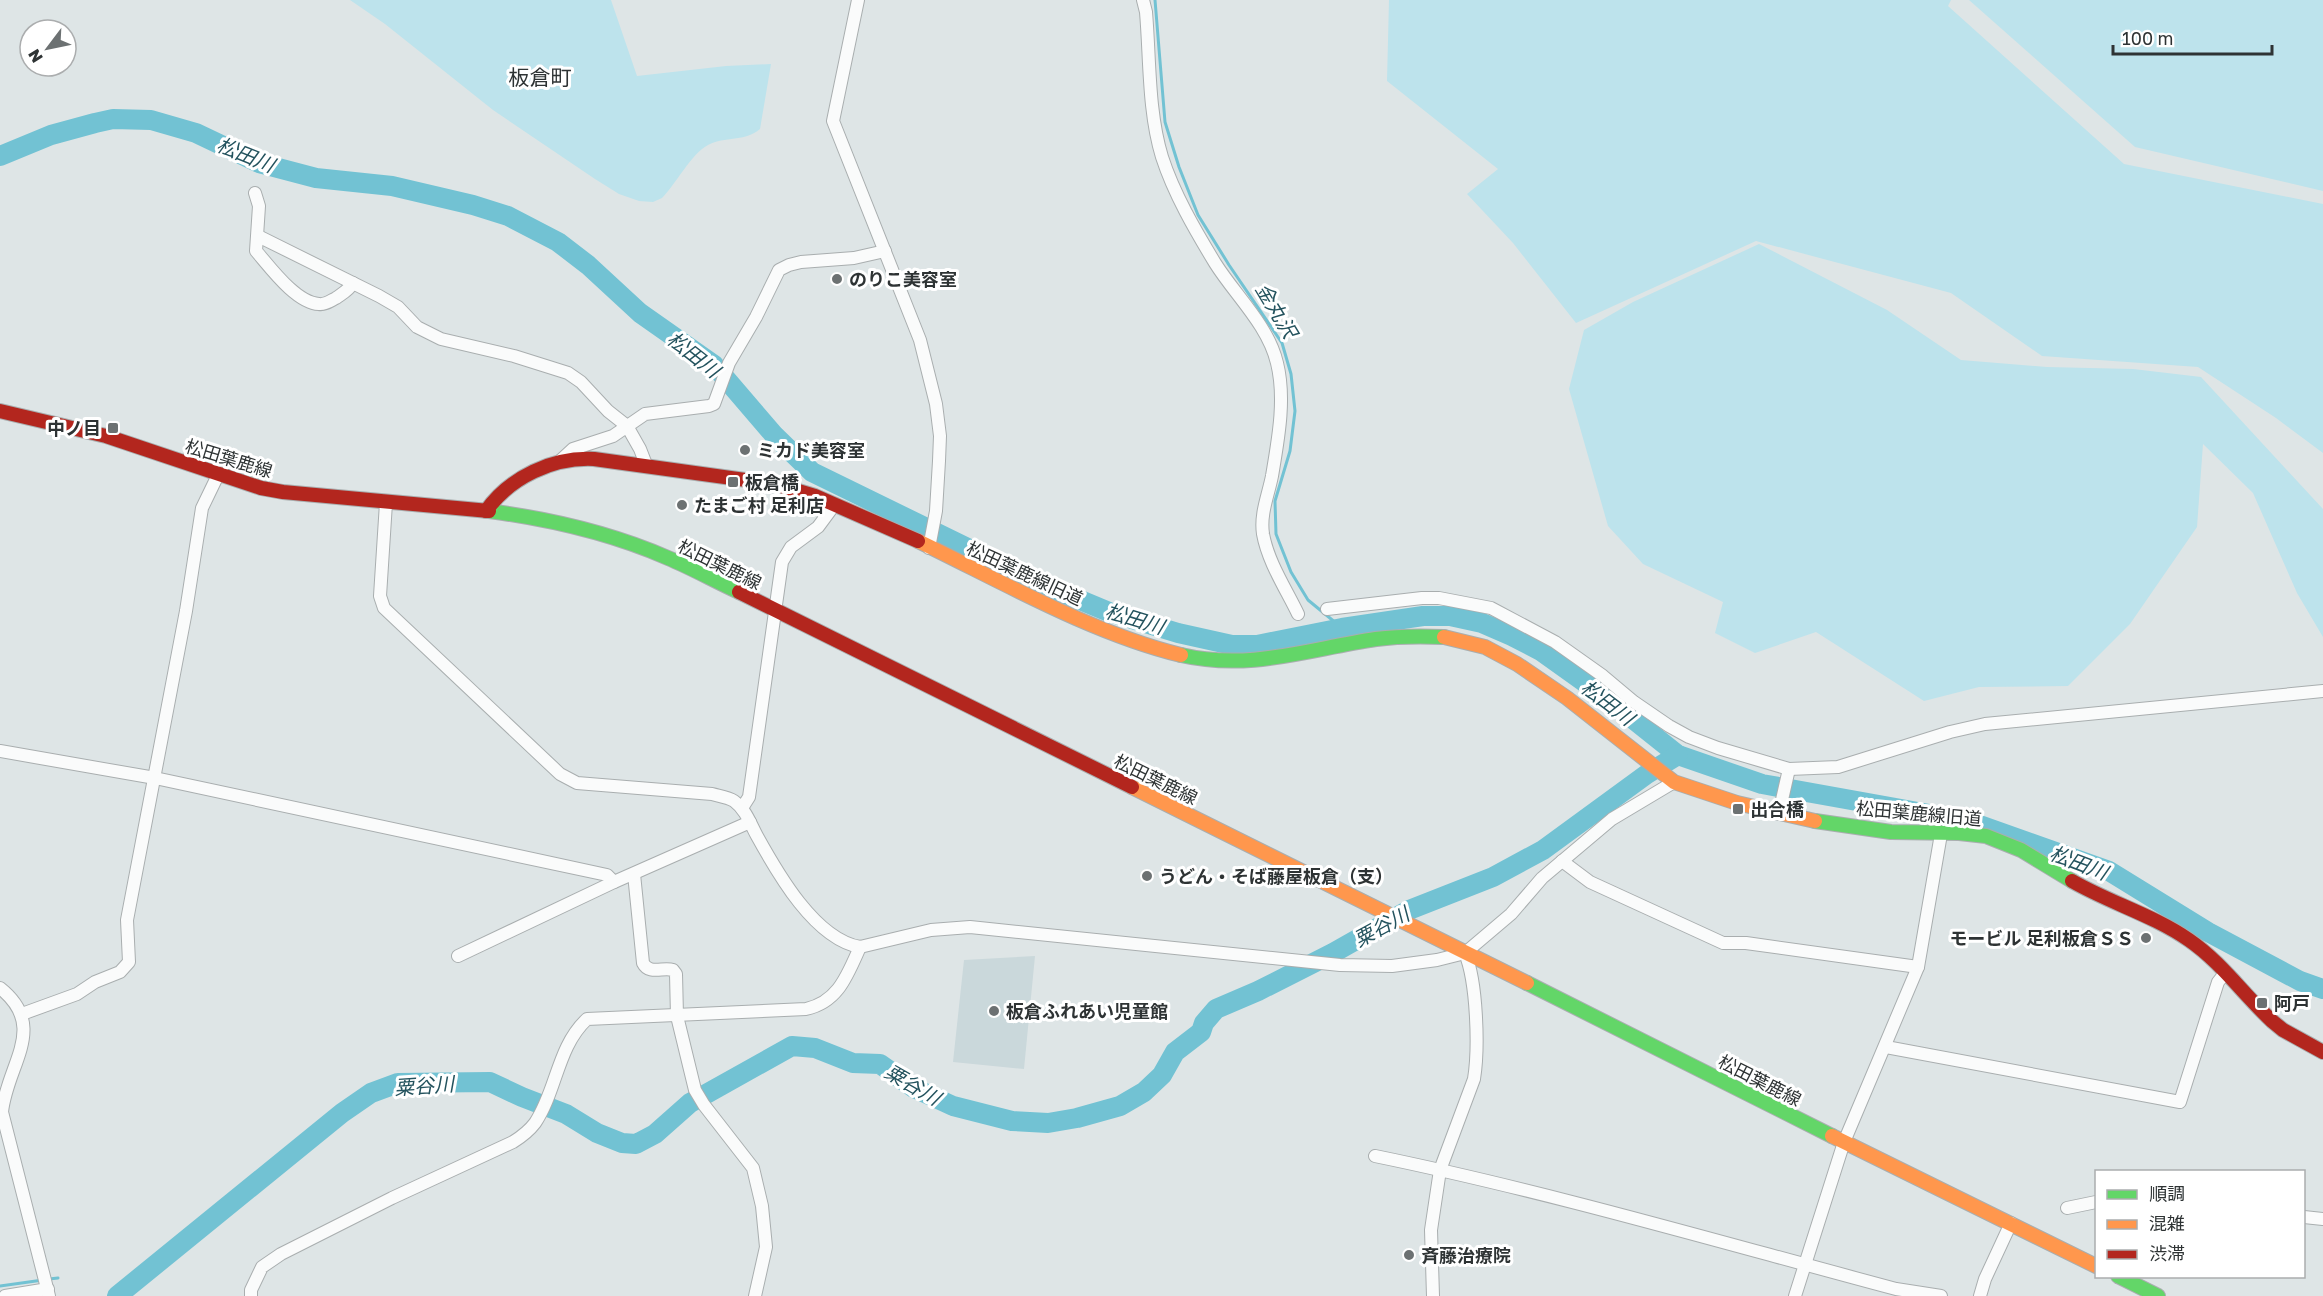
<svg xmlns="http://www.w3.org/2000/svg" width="2323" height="1296" font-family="'Golos Text','Noto Sans JP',sans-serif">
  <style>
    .built { fill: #cad8db }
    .green { fill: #bde3ec }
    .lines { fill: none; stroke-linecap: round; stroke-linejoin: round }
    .stream { stroke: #72c2d3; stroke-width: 3 }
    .river { stroke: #72c2d3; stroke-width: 20 }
    .street-casing { stroke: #a9aeaf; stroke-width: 14 }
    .fast-casing { stroke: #a9aeaf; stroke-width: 16 }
    .slow-casing { stroke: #a9aeaf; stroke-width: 16 }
    .jam-casing { stroke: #a9aeaf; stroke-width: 16 }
    .street { stroke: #fafbfb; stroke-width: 12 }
    .fast { stroke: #63d668; stroke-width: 14 }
    .slow { stroke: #ff974d; stroke-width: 14 }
    .jam { stroke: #b3261e; stroke-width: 14 }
    .poi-dot { fill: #6c7172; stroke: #fff; stroke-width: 2 }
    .labels { text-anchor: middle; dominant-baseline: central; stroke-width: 6; stroke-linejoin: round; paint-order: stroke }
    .poi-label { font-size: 18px; font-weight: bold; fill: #2e3334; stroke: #fff; text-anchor: start }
    .street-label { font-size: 18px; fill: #2e3334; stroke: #fff }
    .water-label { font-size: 20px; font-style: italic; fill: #24535e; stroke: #fff }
    .quarter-label { font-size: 21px; fill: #2e3334; stroke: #fff }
  </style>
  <rect width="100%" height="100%" fill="#dee5e6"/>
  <!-- built -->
  <path class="built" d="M1035 956 1024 1069 953 1062 964 960Z"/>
  <!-- green -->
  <g class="green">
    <path d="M350 0H611L637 76 726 66 771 64 760 129C745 142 725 136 708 145 691 154 676 184 662 198L653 202 639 201 619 194 595 179 493 110 385 24Z"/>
    <path d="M1389 0H1951L1948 6 2124 164 2323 204V453L2276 418 2198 367 2042 356 1951 293 1756 241 1576 323 1513 243 1467 194 1498 169 1387 81Z"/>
    <path d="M1969 0H2323V191L2135 147Z"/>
    <path d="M1759 244 1887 310 1961 360 2047 367 2133 369 2201 377 2323 509V637L2297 593 2253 493 2203 444 2197 527 2130 624 2068 686 1979 687 1924 701 1816 632 1755 653 1715 633 1723 602 1643 564 1608 526 1569 389 1584 330 1633 302Z"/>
  </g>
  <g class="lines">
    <!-- stream -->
    <g class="stream">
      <path d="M1155 0 1165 122 1179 167 1198 215 1229 265 1282 343 1291 374 1295 411 1290 451 1275 501 1276 534 1291 572 1308 600 1342 628"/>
      <path d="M49 1279 58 1278"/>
      <path d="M0 1286 43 1280"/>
    </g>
    <!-- river -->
    <g class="river">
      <path d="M0 156 51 135 95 123 113 119 151 120 196 133 259 163 316 178 392 186 473 205 508 216 558 242 588 265 640 313 714 365 774 435 812 472 1037 582 1109 612 1178 633 1232 645H1257L1342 628 1423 616H1450L1482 623 1512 636 1541 651 1604 696 1678 755 1762 784 1968 821 2109 871 2208 932 2300 981 2323 989"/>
      <path d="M117 1296 342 1113 371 1093 398 1083 490 1082 522 1097 566 1114 597 1133 622 1143 636 1144 655 1134 690 1103 792 1046 815 1048 853 1063 880 1064 914 1088 953 1106 1012 1121 1048 1123 1077 1118 1120 1106 1144 1092 1162 1075 1175 1052 1201 1032 1204 1023 1216 1009 1258 991 1333 953 1409 910 1493 877 1543 850 1647 774 1678 755"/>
    </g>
    <defs>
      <g id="street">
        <path d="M858 0 833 121 920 340 936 404 940 436 939 461 936 511 929 548"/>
        <path d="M1143 0 1146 12C1150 59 1148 111 1162 157 1174 194 1195 230 1215 263 1235 295 1268 325 1277 363 1286 399 1278 440 1272 476 1268 496 1260 514 1263 534 1268 562 1286 589 1298 614"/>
        <path d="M255 193 259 206 256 251C270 267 296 303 319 304 325 305 330 301 336 298 343 293 349 290 353 283"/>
        <path d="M258 236 379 296 398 307 417 327 441 339 514 356 568 373 581 382 608 411 627 426 640 449 647 467"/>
        <path d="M560 461 573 449 613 436 645 414 709 406 714 404 729 363 756 317 779 270 789 265 801 262 854 258 885 251"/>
        <path d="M386 503 380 596 384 608 560 774 577 783 712 794C719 796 728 797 734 801 746 810 750 823 757 836 778 874 815 939 860 947L931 930 970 927 1340 965 1392 966 1437 960 1465 953 1511 914 1542 878 1612 819 1674 782"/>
        <path d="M1327 609 1422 598H1439L1491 608 1555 642 1603 676 1634 702 1669 726 1689 737 1718 748 1789 769 1838 767 1950 732 1985 724 2323 691"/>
        <path d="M0 751 155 778 607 875 614 882"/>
        <path d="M742 808 749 797 782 562 791 547 818 527 835 504"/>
        <path d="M1779 813 1789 769"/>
        <path d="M1562 861 1590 882 1723 943H1746L1918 967 1844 1142 1795 1296"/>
        <path d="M634 874 643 963C649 975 663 967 673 970L676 974 677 1016 695 1090 704 1105 753 1168 762 1206 766 1247 755 1296"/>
        <path d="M458 956 614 882 750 822"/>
        <path d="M1918 967 1941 834"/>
        <path d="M0 988C49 1027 7 1064 2 1112L49 1296"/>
        <path d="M22 1014 77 994 95 982 120 972 129 962 127 920 186 611 202 508 218 475"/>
        <path d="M1886 1047 2180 1102 2218 982 2226 972"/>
        <path d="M1375 1156C1550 1192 1723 1243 1896 1289L1941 1296"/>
        <path d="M2067 1208 2096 1202"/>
        <path d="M2304 1217 2323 1219"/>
        <path d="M5 1296 48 1289"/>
        <path d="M251 1296V1290L262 1267 281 1254 392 1198 513 1142C521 1137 529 1131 535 1123 557 1090 557 1047 587 1019L806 1009C838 1002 847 976 860 947"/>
        <path d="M1433 1296 1431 1230 1440 1170 1474 1079C1479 1048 1477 982 1465 953"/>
        <path d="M1980 1296 1985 1279 2011 1223"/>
      </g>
      <g id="fast">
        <path d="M489 511C549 519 611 533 668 558 692 568 715 581 739 592"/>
        <path d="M1181 655C1250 671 1308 649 1376 639 1399 636 1421 636 1444 637"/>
        <path d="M1815 821 1891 832 1959 833 1986 836 2021 850 2072 881"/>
        <path d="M1527 983 1832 1136"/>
        <path d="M2118 1276 2158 1296"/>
      </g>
      <g id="slow">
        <path d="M918 541C1001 581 1091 633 1181 655"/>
        <path d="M1444 637 1485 647 1517 664 1567 698 1674 782 1737 803 1815 821"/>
        <path d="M1132 787 1527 983"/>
        <path d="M1832 1136 2096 1266"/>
      </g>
      <g id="jam">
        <path d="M0 411 106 436 261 488 283 492 489 511"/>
        <path d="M486 511C510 477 553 457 594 459L775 484 815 496 918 541"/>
        <path d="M739 592 1132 787"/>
        <path d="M2072 881C2110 903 2153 915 2189 940 2221 962 2244 995 2272 1021L2283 1030 2323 1052"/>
      </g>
    </defs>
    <!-- street casing -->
    <use href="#street" class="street-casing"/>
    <!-- fast casing -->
    <use href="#fast" class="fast-casing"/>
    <!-- slow casing -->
    <use href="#slow" class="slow-casing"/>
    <!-- jam casing -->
    <use href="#jam" class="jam-casing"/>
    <!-- street -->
    <use href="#street" class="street"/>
    <!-- fast -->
    <use href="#fast" class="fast"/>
    <!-- slow -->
    <use href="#slow" class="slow"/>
    <!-- jam -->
    <use href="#jam" class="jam"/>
  </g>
  <!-- markers -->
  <g class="poi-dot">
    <circle cx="837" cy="279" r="6"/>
    <rect x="107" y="422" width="12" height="12" rx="3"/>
    <circle cx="745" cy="450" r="6"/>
    <rect x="727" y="476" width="12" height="12" rx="3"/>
    <circle cx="682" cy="505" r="6"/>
    <rect x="1732" y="803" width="12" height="12" rx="3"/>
    <circle cx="1147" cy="876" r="6"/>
    <circle cx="2146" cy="938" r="6"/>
    <rect x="2256" y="997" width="12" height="12" rx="3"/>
    <circle cx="994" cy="1011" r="6"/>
    <circle cx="1409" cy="1255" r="6"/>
  </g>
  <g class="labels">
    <!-- poi labels -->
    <g class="poi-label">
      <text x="849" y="279">のりこ美容室</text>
      <text x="101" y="428" text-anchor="end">中ノ目</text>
      <text x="757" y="450">ミカド美容室</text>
      <text x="745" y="482">板倉橋</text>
      <text x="694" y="505">たまご村 足利店</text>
      <text x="1750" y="809">出合橋</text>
      <text x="1159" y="876">うどん・そば藤屋板倉（支）</text>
      <text x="2134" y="938" text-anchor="end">モービル 足利板倉ＳＳ</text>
      <text x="2274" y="1003">阿戸</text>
      <text x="1006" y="1011">板倉ふれあい児童館</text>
      <text x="1421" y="1255">斉藤治療院</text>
    </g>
    <!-- street labels -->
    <g class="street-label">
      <text transform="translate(229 458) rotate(17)">松田葉鹿線</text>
      <text transform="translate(720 564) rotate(26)">松田葉鹿線</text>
      <text transform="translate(1025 573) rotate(25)">松田葉鹿線旧道</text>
      <text transform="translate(1156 779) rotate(26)">松田葉鹿線</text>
      <text transform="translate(1919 813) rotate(5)">松田葉鹿線旧道</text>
      <text transform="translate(1760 1080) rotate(27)">松田葉鹿線</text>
    </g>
    <!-- water labels -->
    <g class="water-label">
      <text transform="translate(246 154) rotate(22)">松田川</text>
      <text transform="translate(1277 310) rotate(59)">金丸沢</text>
      <text transform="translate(694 354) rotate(38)">松田川</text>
      <text transform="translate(1135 618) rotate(17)">松田川</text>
      <text transform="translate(1608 702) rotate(37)">松田川</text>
      <text transform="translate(2079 862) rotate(21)">松田川</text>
      <text transform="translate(1381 926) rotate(-29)">粟谷川</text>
      <text transform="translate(913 1084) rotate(30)">粟谷川</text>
      <text transform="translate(424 1085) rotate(-4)">粟谷川</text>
    </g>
    <!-- quarter labels -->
    <g class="quarter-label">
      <text x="540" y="77">板倉町</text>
    </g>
  </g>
  <!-- legend -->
  <rect x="2095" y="1170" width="210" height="108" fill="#ffffff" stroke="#abadae" stroke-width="1.5"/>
  <rect x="2107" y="1190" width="30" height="9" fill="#63d668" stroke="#abadae" stroke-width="1.5"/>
  <text x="2149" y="1200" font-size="18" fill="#2e3334">順調</text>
  <rect x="2107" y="1220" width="30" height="9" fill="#ff974d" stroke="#abadae" stroke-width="1.5"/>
  <text x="2149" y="1230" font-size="18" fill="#2e3334">混雑</text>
  <rect x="2107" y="1250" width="30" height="9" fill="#b3261e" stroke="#abadae" stroke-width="1.5"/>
  <text x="2149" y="1260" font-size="18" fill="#2e3334">渋滞</text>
  <!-- north arrow -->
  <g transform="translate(48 48) rotate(238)"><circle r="28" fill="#ffffff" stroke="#abadae" stroke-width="1.5"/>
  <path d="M0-4.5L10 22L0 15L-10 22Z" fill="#6c7172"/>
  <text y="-9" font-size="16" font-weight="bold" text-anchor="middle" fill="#2e3334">N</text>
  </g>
  <!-- scale -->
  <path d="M2113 45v9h159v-9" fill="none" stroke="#2e3334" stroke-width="3"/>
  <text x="2122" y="45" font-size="18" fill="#2e3334" stroke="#ffffff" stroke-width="4.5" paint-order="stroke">100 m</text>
</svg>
